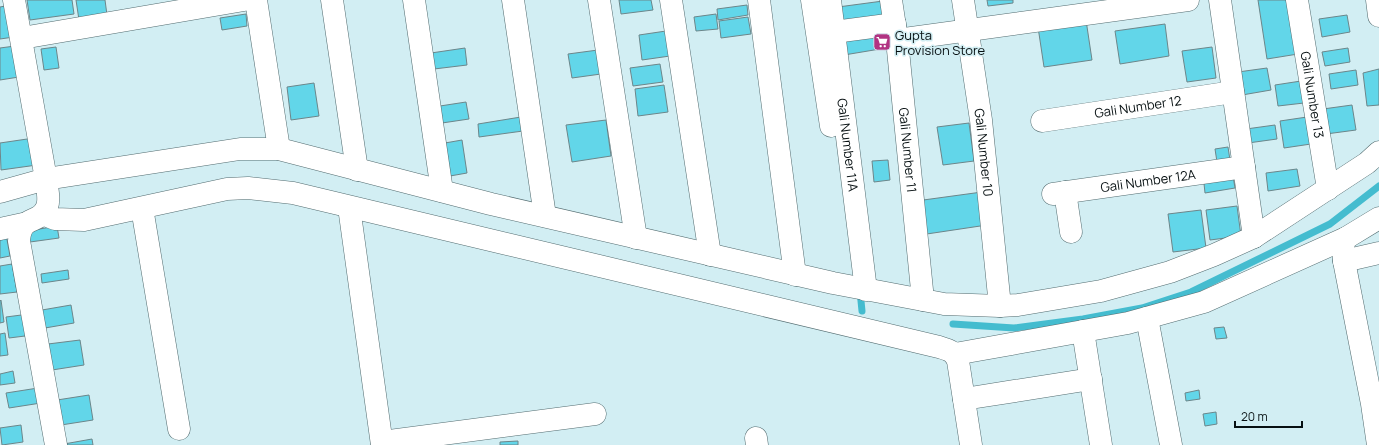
<svg xmlns="http://www.w3.org/2000/svg" width="1379" height="445" font-family="Manrope,sans-serif">
  <style>
    .lines { fill: none; stroke-linecap: round; stroke-linejoin: round }
    .stream { stroke: #44bccf; stroke-width: 7 }
    .building { fill: #62d6e9; stroke: #6c868a }
    .minor-casing { stroke: #536c70; stroke-width: 23 }
    .minor { stroke: #fff; stroke-width: 22 }
    .labels { text-anchor: middle; dominant-baseline: central; stroke-width: 3; stroke-linejoin: round; paint-order: stroke }
    .poi-label { font-size: 13px; fill: #071012; stroke: #d2eef3; text-anchor: start }
    .street-label { font-size: 13px; fill: #071012; stroke: #d2eef3 }
  </style>
  <rect width="100%" height="100%" fill="#d2eef3"/>
  <g class="lines">
    <!-- stream -->
    <g class="stream">
      <path d="M860 291 862 311"/>
      <path d="M953 324 1014 328 1083 319 1142 308 1191 292 1330 224 1379 186"/>
    </g>
  </g>
  <!-- building -->
  <g class="building">
    <path d="M27 0H72L74 14 30 20Z"/>
    <path d="M76 0H105L107 15 79 20Z"/>
    <path d="M619 0H651L653 10 621 14Z"/>
    <path d="M987 0H1013V3L988 6Z"/>
    <path d="M1258 0H1290L1298 54 1267 59Z"/>
    <path d="M883 1 886 21 841 27 838 7Z"/>
    <path d="M10 5 14 37 0 39V7Z"/>
    <path d="M747 5 748 15 718 20 717 9Z"/>
    <path d="M246 14 247 26 222 30 220 18Z"/>
    <path d="M716 14 718 29 696 31 694 17Z"/>
    <path d="M1347 15 1350 32 1322 37 1319 19Z"/>
    <path d="M748 17 751 34 721 38 719 21Z"/>
    <path d="M1086 20 1092 60 1044 67 1038 27Z"/>
    <path d="M1165 24 1169 56 1120 64 1115 31Z"/>
    <path d="M883 30 886 48 844 55 841 36Z"/>
    <path d="M666 31 670 56 642 60 639 35Z"/>
    <path d="M15 46 19 77 0 80V48Z"/>
    <path d="M56 47 59 68 44 70 41 49Z"/>
    <path d="M1212 47 1216 78 1187 82 1182 51Z"/>
    <path d="M465 48 467 65 434 69 431 53Z"/>
    <path d="M1348 48 1350 62 1325 66 1322 52Z"/>
    <path d="M598 50 601 74 572 78 568 54Z"/>
    <path d="M660 64 663 82 633 86 630 68Z"/>
    <path d="M1267 68 1271 90 1242 95 1238 72Z"/>
    <path d="M1379 69V105L1367 106 1363 73Z"/>
    <path d="M1356 70 1358 85 1331 89 1329 74Z"/>
    <path d="M1301 81 1304 103 1278 106 1275 85Z"/>
    <path d="M314 83 319 116 291 120 287 87Z"/>
    <path d="M664 85 668 112 638 116 635 89Z"/>
    <path d="M466 102 469 119 442 123 440 106Z"/>
    <path d="M1352 105 1356 130 1326 134 1323 109Z"/>
    <path d="M521 117 523 131 479 137 478 124Z"/>
    <path d="M1307 117 1311 144 1284 148 1280 121Z"/>
    <path d="M606 120 611 156 572 162 566 125Z"/>
    <path d="M969 123 974 161 943 165 937 127Z"/>
    <path d="M1275 125 1277 139 1248 143 1246 129Z"/>
    <path d="M34 138 37 165 1 170 0 143Z"/>
    <path d="M462 140 467 173 450 176 445 143Z"/>
    <path d="M1228 147 1230 160 1217 162 1215 149Z"/>
    <path d="M888 160 890 180 874 182 872 161Z"/>
    <path d="M1297 169 1300 186 1268 191 1266 173Z"/>
    <path d="M1232 170 1235 188 1205 193 1203 174Z"/>
    <path d="M982 192 987 225 920 235 916 201Z"/>
    <path d="M1237 206 1241 236 1210 240 1206 210Z"/>
    <path d="M1201 210 1206 248 1173 252 1168 214Z"/>
    <path d="M57 226 59 238 30 242 28 231Z"/>
    <path d="M6 234 10 256 0 258V235Z"/>
    <path d="M12 264 17 292 0 294V266Z"/>
    <path d="M68 270 69 279 42 283 41 274Z"/>
    <path d="M1 300 4 322 0 323V301Z"/>
    <path d="M71 305 74 323 45 328 42 310Z"/>
    <path d="M29 314 33 335 9 338 6 317Z"/>
    <path d="M1224 327 1227 338 1216 339 1214 328Z"/>
    <path d="M5 333 8 355 0 356V334Z"/>
    <path d="M80 340 84 365 52 370 48 344Z"/>
    <path d="M13 371 15 383 0 385V374Z"/>
    <path d="M38 388 41 403 9 408 6 393Z"/>
    <path d="M1199 390 1200 399 1186 401 1185 393Z"/>
    <path d="M89 395 93 420 61 425 57 400Z"/>
    <path d="M1216 412 1217 424 1205 426 1203 414Z"/>
    <path d="M21 425 23 442 2 445 0 428Z"/>
    <path d="M92 439 93 445H64V444Z"/>
    <path d="M518 441V445H500V442Z"/>
  </g>
  <g class="lines">
    <defs>
      <g id="minor">
        <path d="M14 0 46 179C47 188 50 199 47 207 39 226 21 213 19 241L56 445"/>
        <path d="M256 0 279 149"/>
        <path d="M332 0 357 170"/>
        <path d="M414 0 442 191"/>
        <path d="M513 0 545 216"/>
        <path d="M599 0 636 238"/>
        <path d="M671 0 710 255"/>
        <path d="M759 0 795 275"/>
        <path d="M812 0 831 126"/>
        <path id="s1" d="M830 0 866 290"/>
        <path id="s2" d="M891 0 897 40 923 300"/>
        <path id="s3" d="M963 0 981 120 1000 306"/>
        <path d="M1220 0 1254 237"/>
        <path id="s4" d="M1297 0 1328 189"/>
        <path d="M1377 0 1379 16"/>
        <path d="M834 32 895 24"/>
        <path d="M22 38 244 0"/>
        <path d="M897 40 1188 0"/>
        <path id="s5" d="M1042 121 1233 92"/>
        <path d="M0 192 46 179 240 149H279L491 204 833 283 944 304 1000 306 1018 305 1101 291 1170 272 1214 255 1254 237 1367 163 1379 152"/>
        <path d="M1065 192 1071 232"/>
        <path id="s6" d="M1053 194 1244 167"/>
        <path d="M349 207 382 445"/>
        <path d="M142 208 179 429"/>
        <path d="M43 214 55 219 84 220 227 189 248 188 293 193 939 347C949 350 954 351 958 361L971 445"/>
        <path d="M0 229 23 224"/>
        <path d="M1344 261 1379 253"/>
        <path d="M1147 318 1171 445"/>
        <path d="M1083 331 1101 445"/>
        <path d="M955 354 1128 323 1204 302 1346 238"/>
        <path d="M964 399 1091 379"/>
        <path d="M756 438 757 445"/>
        <path d="M382 442 595 414"/>
        <path d="M1378 445 1372 404 1344 261 1343 246 1346 238 1379 218"/>
      </g>
    </defs>
    <!-- minor casing -->
    <use href="#minor" class="minor-casing"/>
    <!-- minor -->
    <use href="#minor" class="minor"/>
  </g>
  <!-- icons -->
  <defs>
    <symbol id="supermarket-square" viewBox="-11 -11 22 22"><rect x="-9" y="-9" width="18" height="18" rx="4" fill="#b13382" stroke="#d2eef3"/><path d="M-6-5.5h2.5l.6 2H6L4.5 2H-2.5L-4.4-4H-6ZM-1.5 3.2a1.3 1.3 0 1 0 .1 0ZM3 3.2a1.3 1.3 0 1 0 .1 0Z" fill="#fff"/></symbol>
  </defs>
  <g fill-rule="evenodd">
    <use href="#supermarket-square" x="872" y="32" width="20" height="20"/>
  </g>
  <g class="labels">
    <!-- poi labels -->
    <g class="poi-label">
      <text x="895" y="35">Gupta<tspan x="895" dy="15">Provision Store</tspan></text>
    </g>
    <!-- street labels -->
    <g class="street-label">
      <text stroke="none"><textPath href="#s4" startOffset="96">Gali Number 13</textPath></text>
      <text stroke="none"><textPath href="#s5" startOffset="97">Gali Number 12</textPath></text>
      <text stroke="none"><textPath href="#s1" startOffset="146">Gali Number 11A</textPath></text>
      <text stroke="none"><textPath href="#s2" startOffset="151">Gali Number 11</textPath></text>
      <text stroke="none"><textPath href="#s3" startOffset="154">Gali Number 10</textPath></text>
      <text stroke="none"><textPath href="#s6" startOffset="96">Gali Number 12A</textPath></text>
    </g>
  </g>
  <!-- scale -->
  <path d="M1235 421v6h67v-6" fill="none" stroke="#071012" stroke-width="2"/>
  <text x="1241" y="421" font-size="12" fill="#071012" stroke="#d2eef3" stroke-width="3" paint-order="stroke">20 m</text>
</svg>
